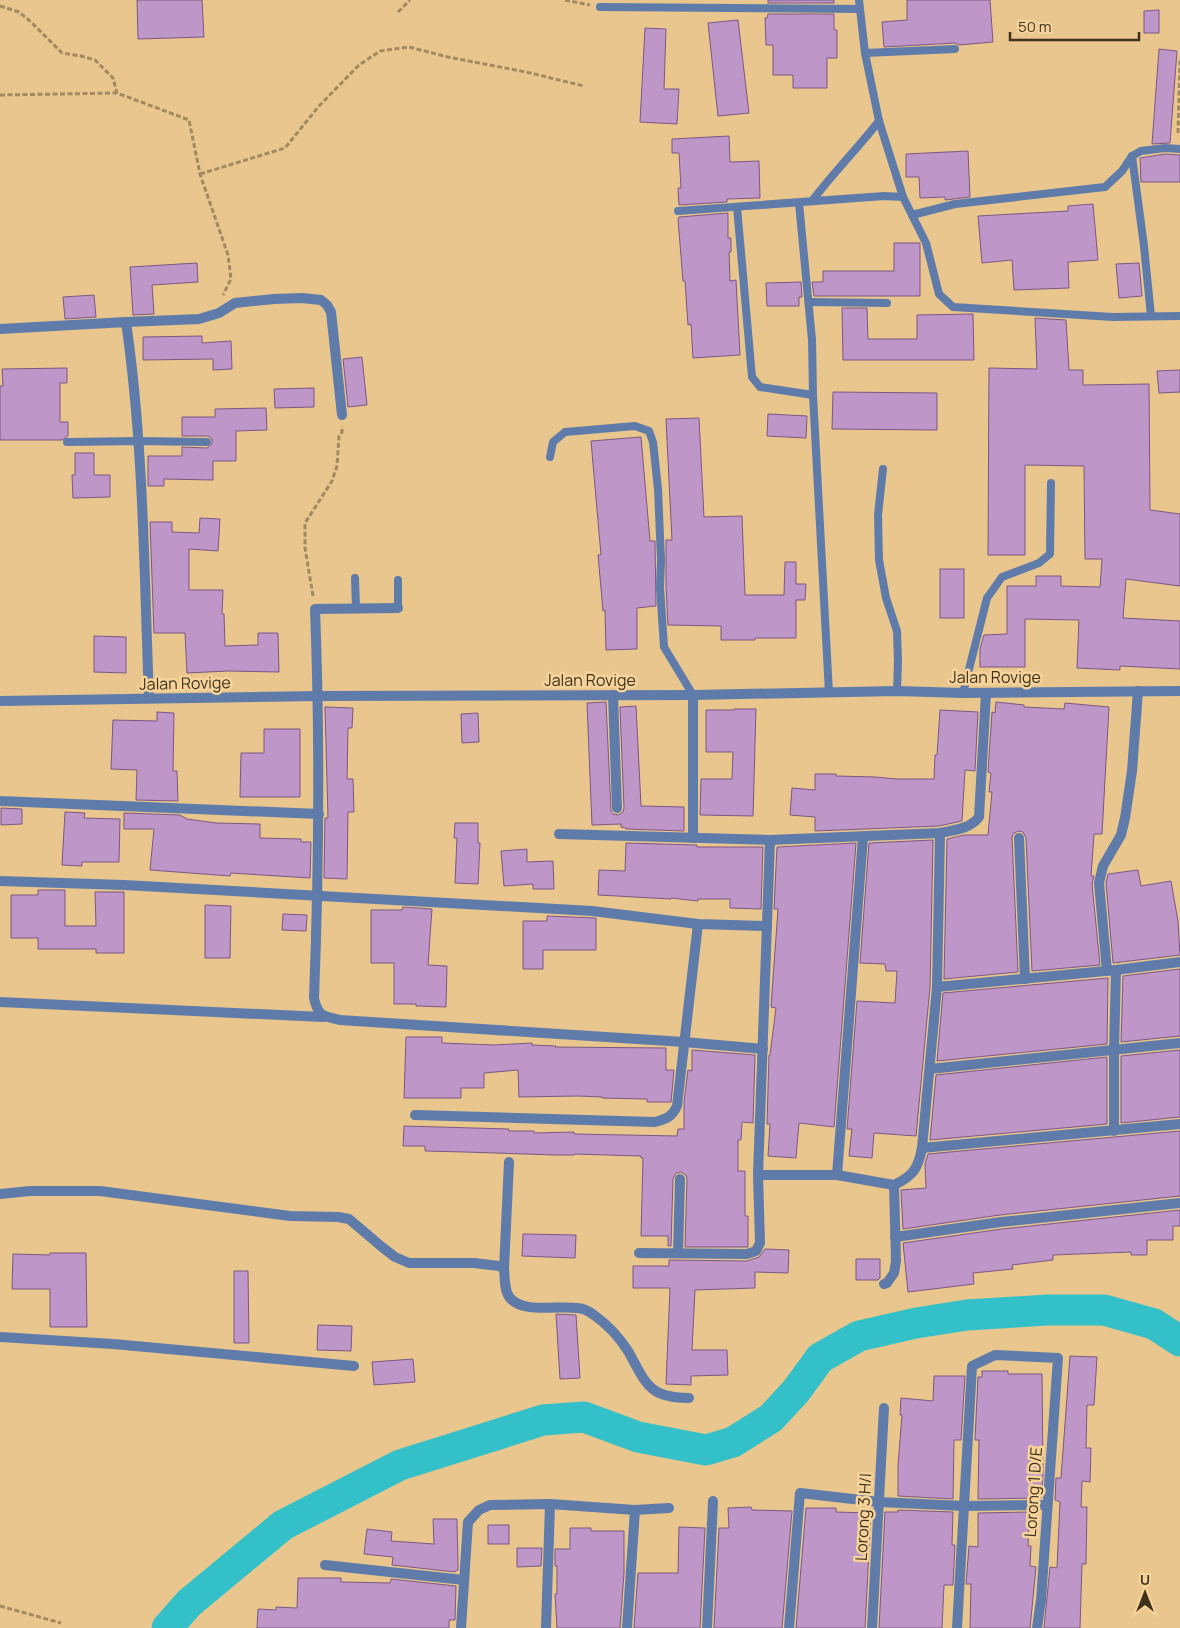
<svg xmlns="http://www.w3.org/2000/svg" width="1180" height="1628" font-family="Manrope,sans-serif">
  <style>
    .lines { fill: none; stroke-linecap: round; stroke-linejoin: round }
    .river { stroke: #33c0c8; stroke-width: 31 }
    .building { fill: #be96c7; stroke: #7c5784 }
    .path { stroke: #a2895f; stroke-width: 3; stroke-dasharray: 5 2.5; stroke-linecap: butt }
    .service { stroke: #5f7baa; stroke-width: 8 }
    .minor { stroke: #5f7baa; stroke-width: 10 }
    .labels { text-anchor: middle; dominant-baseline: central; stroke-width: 5; stroke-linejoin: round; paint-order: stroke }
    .street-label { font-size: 16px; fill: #3f321b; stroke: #f5d39b }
  </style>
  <rect width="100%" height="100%" fill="#e8c68e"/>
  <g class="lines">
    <!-- river -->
    <path class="river" d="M167 1628 189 1603 283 1525 400 1465 543 1420 584 1417 638 1437 706 1450 733 1442 771 1418 796 1391 820 1358 859 1336 916 1323 967 1315 1048 1310H1104L1154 1324 1180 1341"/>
  </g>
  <!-- building -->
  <g class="building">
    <path d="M137 0H202L204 37 138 39Z"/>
    <rect x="768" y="0" width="66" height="3"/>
    <path d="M907 0H990L993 42 959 45 955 43 884 47 882 22 907 20Z"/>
    <path d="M1159 10V33H1144V11Z"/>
    <path d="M768 14H834V30H837V58H827V88H793V75H773V45H766L765 18H767Z"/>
    <path d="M738 20 749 113 718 116 708 23Z"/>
    <path d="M645 28 666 29 664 89H679L677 124 640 122Z"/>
    <path d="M1159 49 1177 51 1170 143 1152 144Z"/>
    <path d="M729 136 730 162 759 161 760 198 727 199V202L679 205 678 188H681L679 153H672V139Z"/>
    <path d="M968 151 970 197 945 200V197L920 198 919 177H906V154Z"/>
    <path d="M1165 154 1180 155V182H1141L1140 158Z"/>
    <path d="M1093 204 1098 260 1068 262 1069 288 1014 290 1012 260 982 263 978 216 1068 211V206Z"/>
    <path d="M728 213V238H731V252H729L730 281 736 280 740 355 693 358 691 324 688 325 685 281H683L678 219 679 217Z"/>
    <path d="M894 243H920V296H814L812 282H823V271H894Z"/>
    <path d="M197 263 198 282 152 285 154 314 133 315 130 267Z"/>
    <path d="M1139 263 1142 296 1119 298 1116 264Z"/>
    <path d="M801 282 802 297H799V306H767L766 283Z"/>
    <path d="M94 295 96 317 65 319 63 297Z"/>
    <path d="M842 308H867L868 339H917V315L973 314 974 360H843Z"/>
    <path d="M1035 318 1066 320 1069 370H1083V385L1149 384 1150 510 1180 514V586L1126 579 1123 618 1180 621V669L1120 666V670L1077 668 1079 620 1025 619V667H980V649L984 635 1007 634V586H1036V576H1061V586L1100 587 1102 559H1085L1084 466 1025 465V555H988L989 368 1037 369Z"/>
    <path d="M202 336V343L231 341 232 369 213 370V359L143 360V337Z"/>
    <path d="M362 357 367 405 348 407 343 359Z"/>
    <path d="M67 368V383H60V422H68V436L62 440H0V386H3L2 369Z"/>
    <path d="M1180 370V392L1159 393 1157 371Z"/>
    <path d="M314 388V407L275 408 274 389Z"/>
    <path d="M833 392 937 393V430L832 429Z"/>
    <path d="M266 408 267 430 236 431V461H213V480L164 479V486H148V456H182V447L207 448 212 444V439L208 436H182V417H215V409Z"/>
    <path d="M768 414 807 416 806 438 767 436Z"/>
    <path d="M699 418 704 517 742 516 745 595H784L785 562H796V584H806L805 600H796V638H755V640H721V626L668 625 666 587V540H672L666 419Z"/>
    <path d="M641 437 650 541H655L656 606 637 608V649L606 650 605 610 603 611 598 555H601L591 441Z"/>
    <path d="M75 453H94V475H110V497L73 498 72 475H75Z"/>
    <path d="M200 518 220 519 218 551 189 549V590H223L222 614H224L225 646 258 645V633H278L279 672 228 671 187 673 185 633H154L150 522H172V532L199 533Z"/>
    <rect x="940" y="569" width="24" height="49"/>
    <path d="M94 636 126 637V673L94 672Z"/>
    <path d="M606 702 611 811 613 814 618 815 623 812 624 808 620 707 636 706 641 806 684 807V831L626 829V828L621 827V824L592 825 587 703Z"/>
    <path d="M996 702 1024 705V707L1064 709 1065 703 1109 707 1102 834H1094L1091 876H1094L1092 884 1100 965 1032 971 1026 838 1023 832 1018 831 1013 834 1012 838 1018 972 944 979 947 839 964 835H988L992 792H989L991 773 988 772 992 712 995 713Z"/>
    <path d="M325 707 353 708 352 728H348L347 779H353L354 812H348L347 879 324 878 325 818H328Z"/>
    <path d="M734 709H756L753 816 700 815 701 779H732L733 752H706V710H734Z"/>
    <path d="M940 710 978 712 975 771 965 770 962 821 939 826 815 831V817L790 815 792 788 815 790V774H836V776L875 777 897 779H934L935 755H937Z"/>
    <path d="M157 712 174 713 173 771H177L178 801 136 800 137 770 111 769 113 720 157 721Z"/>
    <path d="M478 713 479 742 462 743 461 714Z"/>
    <path d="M264 729H300V797H240L241 753H264Z"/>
    <path d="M1 808 22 809V824L1 825Z"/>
    <path d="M65 812 85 813 84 818 120 819 119 862H82V866L62 865Z"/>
    <path d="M124 813 180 815 187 819 216 823 260 824V838L301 839V842H311L310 878 231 873 230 876 150 870 154 829H124Z"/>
    <path d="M455 823H478V843H480L478 884 455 883 457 838H454Z"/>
    <path d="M933 840 930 987 916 1136 874 1133 872 1158 849 1156 852 1129H847L857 1001 895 1003 897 971H886L885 964 860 963 869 843Z"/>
    <path d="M626 843 697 845V847H763L761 909 730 908V899H698V901L671 898V899L598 895 599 870 625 871Z"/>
    <path d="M856 843 834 1127 799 1123 796 1158 768 1156 770 1124H767L769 1055H770L776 1008 771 1007 778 909H774L777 847Z"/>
    <path d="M527 849V862L553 861 554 889H533V884L504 886 501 851Z"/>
    <path d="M1138 870 1141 886 1171 881 1178 921 1180 955 1113 963 1106 883 1108 874Z"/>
    <path d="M38 890H65V926H96L95 892H124V953H96V949H38V938H11V895H38Z"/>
    <path d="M205 905 231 906 230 958H205Z"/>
    <path d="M403 907 432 909 428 965 447 966 446 1007 416 1006V1004H394V963H371V910H402Z"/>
    <path d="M283 914 307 915 306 931 282 930Z"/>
    <path d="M547 916 596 918V950H543V969H523V921H547Z"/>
    <path d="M1180 969V1036L1121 1042 1123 976Z"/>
    <path d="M1108 978 1107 1044 937 1061 943 993Z"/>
    <path d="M406 1037H442V1043L494 1045 532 1043V1045L556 1046 555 1047 666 1048V1070H674L671 1102H647V1099L602 1098V1097L578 1096 519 1097 518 1070 484 1073V1088H461V1098H404Z"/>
    <path d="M692 1050 755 1055 753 1123 742 1122 741 1140H738V1171H745V1216H748V1247H685L687 1179 686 1175 681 1172 676 1173 673 1179 671 1246H668V1236H641L643 1158H641V1156L574 1154V1155H556L465 1152 425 1151V1146H403L404 1126 509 1129V1131H534V1133L574 1132V1134L677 1136 678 1129H684V1102L688 1070 692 1071Z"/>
    <path d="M1180 1050V1117L1121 1123V1056Z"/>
    <path d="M1107 1057V1124L930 1140 936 1075Z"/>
    <path d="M1180 1131V1196L1000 1215 903 1229 901 1190 926 1188 925 1164 928 1154Z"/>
    <path d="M1180 1210V1226H1173V1240H1147V1255H1131V1252L1053 1255V1260L1012 1265 1013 1269 973 1273 974 1284 908 1292 903 1243 1002 1229Z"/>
    <path d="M523 1234 576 1235 575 1258 522 1256Z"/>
    <path d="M765 1249 789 1250 788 1273 755 1272V1288L695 1290 692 1350H727L728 1375 691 1376V1385L666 1384 670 1288H633V1266H669V1260L747 1261 759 1257Z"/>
    <path d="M50 1253H86L87 1327H50V1289H12L13 1254 50 1255Z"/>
    <path d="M856 1259H880V1278L878 1280H856Z"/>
    <path d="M234 1271H248L249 1343H234Z"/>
    <path d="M556 1314 576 1315 580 1378 560 1379Z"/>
    <path d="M318 1325 352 1326 351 1351 317 1350Z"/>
    <path d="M1070 1356 1097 1357 1094 1405H1087L1086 1448H1091L1090 1482 1082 1481 1081 1507H1087L1086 1564H1082L1080 1628H1044L1050 1567 1057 1568 1060 1502 1055 1500 1056 1478H1061Z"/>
    <path d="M413 1359 415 1382 374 1385 372 1362Z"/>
    <path d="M982 1371H1008V1374H1042L1043 1478 1041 1498 978 1499 979 1440H975L978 1377H982Z"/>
    <path d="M934 1376H965L961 1440H954L953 1499 898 1496V1465L902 1415H900L901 1398 933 1401Z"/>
    <path d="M751 1507 752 1510 792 1511 782 1628H714L719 1528H729L728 1508Z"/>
    <path d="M806 1508H836V1512L871 1513 865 1628H796Z"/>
    <path d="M898 1510 953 1512 952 1545H955L953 1585H944L942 1628H879L885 1512H898Z"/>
    <path d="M1029 1512 1028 1546H1031L1030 1566 1036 1567 1030 1628H970L971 1584H966L969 1546 978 1547V1513Z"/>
    <path d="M433 1519H457L458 1563V1570L455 1571V1572L392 1565 393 1557 364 1554 367 1529 392 1532 391 1541 434 1544Z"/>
    <rect x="488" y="1525" width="21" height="19"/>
    <path d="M679 1527 705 1528 700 1628H634L638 1573H678Z"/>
    <path d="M570 1528H591V1531H624V1573L620 1628H557L555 1594H557V1566H555V1549H570Z"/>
    <path d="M517 1548H542L541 1566 517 1567Z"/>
    <path d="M298 1578H341V1582L390 1583 391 1579 456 1586 455 1620H449V1628H257L258 1609 276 1610V1607L297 1608Z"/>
  </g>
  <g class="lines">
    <!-- path -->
    <g class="path">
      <path d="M565 0 590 5"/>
      <path d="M0 6 19 12 31 22 62 53 81 56 95 60 113 78 117 93"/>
      <path d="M398 12 410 0"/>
      <path d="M0 95 117 93 189 120 200 174 228 255 231 279 223 295"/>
      <path d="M1178 133 1180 60"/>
      <path d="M200 174 285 148 319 106 359 65 380 51 409 47 448 57 526 72 584 86"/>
      <path d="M313 596 305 548V523L332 481 337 466 339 436 342 432V426"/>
      <path d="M0 1606 61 1623"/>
    </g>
    <!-- service -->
    <g class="service">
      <path d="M859 0 865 53 879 121 903 197 926 243 939 294 953 307 1113 317 1180 316"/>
      <path d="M600 7 860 9"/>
      <path d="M865 53 955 49"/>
      <path d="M1132 156 1144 246 1151 316"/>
      <path d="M812 201C833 173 858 148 879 121"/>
      <path d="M799 203 812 340 813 395 829 693"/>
      <path d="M737 207 752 377 760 387 813 395"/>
      <path d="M678 211 884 196 903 197"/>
      <path d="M912 215 955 204 1105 187 1122 171 1132 156 1141 151 1165 148 1180 149"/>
      <path d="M809 302 887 303"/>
      <path d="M67 442 138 441 207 442"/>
      <path d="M550 457 553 442 565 432 635 426 649 431 653 442 658 489 661 560 660 587 664 647 693 695"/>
      <path d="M883 469 878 515 879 560 886 598 897 631 898 661 897 691"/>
      <path d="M355 578 356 608"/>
      <path d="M398 580V608"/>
      <path d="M963 693 987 598 1002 577 1039 563 1050 554 1051 483"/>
    </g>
    <!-- minor -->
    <g class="minor">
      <path d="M126 322 199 319 219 313 235 303 274 299 302 298 321 300 327 305 331 312 342 415"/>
      <path d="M0 329 126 322C144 447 144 573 149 698"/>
      <path d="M398 608 315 609C320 738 319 868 314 998 318 1016 322 1016 340 1020L684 1042 763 1049"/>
      <path d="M613 695 617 808"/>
      <path d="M693 695V838"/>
      <path d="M0 701 318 696 693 695 897 691 963 693 1180 691"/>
      <path d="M0 801 319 814"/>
      <path d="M559 834 770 840 940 833C954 830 970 829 979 817L986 693"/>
      <path d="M1019 838 1025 979"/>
      <path d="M0 881 124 885 592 911 698 924 767 926"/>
      <path d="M1107 971 1099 883 1103 866 1121 835 1125 818 1132 771 1138 691"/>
      <path d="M937 987 1116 970 1180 962"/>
      <path d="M0 1002 323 1017"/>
      <path d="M930 1069 1180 1043"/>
      <path d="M415 1115 655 1122C666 1119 672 1117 677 1106L698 924"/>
      <path d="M1114 1131V1051L1116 970"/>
      <path d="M922 1148 1180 1124"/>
      <path d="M758 1175H837L894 1185C913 1176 918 1169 922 1148L937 987 940 833"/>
      <path d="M837 1175 863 837"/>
      <path d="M0 1194 30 1191H100L290 1216 338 1217 349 1219 382 1247 395 1257 409 1263H474L499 1266 504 1269C505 1278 504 1291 510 1298 523 1314 559 1305 577 1308 583 1308 590 1312 594 1315 608 1325 619 1337 628 1351 646 1383 648 1398 689 1398"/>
      <path d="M895 1237 1001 1222 1180 1203"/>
      <path d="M678 1252 680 1179"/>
      <path d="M639 1253 747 1254 756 1251 760 1243 758 1175 770 840"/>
      <path d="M504 1269 509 1162"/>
      <path d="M884 1284 887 1283 894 1273 896 1261 894 1185"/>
      <path d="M0 1337 113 1344 354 1366"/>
      <path d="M325 1565 464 1580"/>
      <path d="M461 1628 468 1522 479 1510 490 1505 550 1504 635 1510 669 1508"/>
      <path d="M546 1628 550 1504"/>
      <path d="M627 1628 635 1510"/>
      <path d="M707 1628 713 1501"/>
      <path d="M789 1628 800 1493 879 1502 964 1506 1047 1505"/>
      <path d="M872 1628 884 1408"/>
      <path d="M957 1628 972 1366 995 1355 1058 1358 1041 1600 1037 1628"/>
    </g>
  </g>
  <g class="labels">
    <!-- street labels -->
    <g class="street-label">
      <text x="995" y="677">Jalan Rovige</text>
      <text x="590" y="680">Jalan Rovige</text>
      <text transform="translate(185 683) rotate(-1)">Jalan Rovige</text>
      <text transform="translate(1033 1492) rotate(-86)">Lorong 1 D/E</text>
      <text transform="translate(863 1517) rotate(-87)">Lorong 3 H/I</text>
    </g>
  </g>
  <!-- north arrow -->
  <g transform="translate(1145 1593)" stroke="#f5d39b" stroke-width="4" paint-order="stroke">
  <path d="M0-4L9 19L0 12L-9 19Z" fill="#3f321b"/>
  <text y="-8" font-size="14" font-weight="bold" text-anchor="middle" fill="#3f321b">U</text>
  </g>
  <!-- scale -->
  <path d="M1010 32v8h129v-8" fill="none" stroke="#3f321b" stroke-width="2.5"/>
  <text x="1018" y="32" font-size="15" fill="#3f321b" stroke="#f5d39b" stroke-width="4" paint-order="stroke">50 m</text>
</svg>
